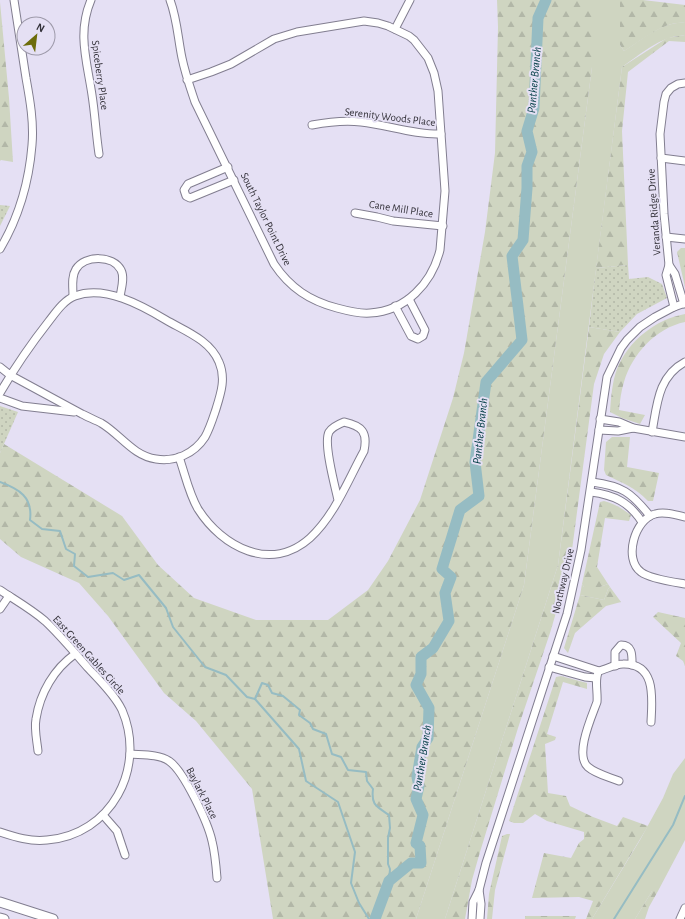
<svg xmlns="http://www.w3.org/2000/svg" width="685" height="919" font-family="'Alegreya Sans',sans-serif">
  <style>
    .green { fill: #cfd5c1 }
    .forest { fill: url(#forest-firs) }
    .park { fill: url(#park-dots) }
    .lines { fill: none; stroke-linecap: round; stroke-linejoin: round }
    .stream { stroke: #96bcc3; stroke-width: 2 }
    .river { stroke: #96bcc3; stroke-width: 11 }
    .minor-casing { stroke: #827e90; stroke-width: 9 }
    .major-casing { stroke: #827e90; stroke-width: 11 }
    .minor { stroke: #fff; stroke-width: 7 }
    .major { stroke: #fff; stroke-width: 9 }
    .labels { text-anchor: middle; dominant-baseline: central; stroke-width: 4; stroke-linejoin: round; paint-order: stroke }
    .street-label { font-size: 11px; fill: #34323a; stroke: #e5e0f4 }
    .water-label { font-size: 12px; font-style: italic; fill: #003c44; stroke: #e5e0f4 }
  </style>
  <defs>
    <pattern id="forest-firs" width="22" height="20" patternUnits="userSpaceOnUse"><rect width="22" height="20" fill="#cfd5c1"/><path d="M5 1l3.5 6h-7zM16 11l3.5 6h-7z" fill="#b2b7a7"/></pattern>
    <pattern id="park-dots" width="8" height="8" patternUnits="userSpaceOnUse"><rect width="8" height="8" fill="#cfd5c1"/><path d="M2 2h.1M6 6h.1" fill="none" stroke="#b2b7a7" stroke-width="1.8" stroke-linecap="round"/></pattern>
  </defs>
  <rect width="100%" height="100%" fill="#e5e0f4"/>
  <!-- green -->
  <g class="green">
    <path d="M592 0H620V45L624 51C641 40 665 20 685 23V36C663 34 640 55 622 67L558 565 445 919H416L524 585 592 67Z"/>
    <path d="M582 584 584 587H600L608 584 610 587 608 589 604 600 580 595Z"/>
    <path d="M685 758V840L658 891H652L635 919H592L640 840 663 798 673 774Z"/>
  </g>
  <!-- forest -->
  <g class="forest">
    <path d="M497 0H592V67L524 585 416 919H273L252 789 196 721 164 693 108 616 79 583 21 557 0 539V453L4 444 122 516 158 565 194 598 256 620H328L368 590 388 561 420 500 453 398 464 353 485 232 495 153 498 27Z"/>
    <path d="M620 0H643L685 5V23C665 20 641 41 624 51L620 45Z"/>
    <path d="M0 2 9 98 13 162 1 160 0 161Z"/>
    <path d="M679 36H685V42L669 41 628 72 622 131 628 265 596 268 622 67 667 38Z"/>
    <path d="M681 248H685V287L677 252Z"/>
    <path d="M685 314V322C656 328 632 354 624 382 621 391 620 401 619 410L645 415 640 424 622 418 610 412C611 398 612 382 617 369 628 341 656 319 685 314Z"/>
    <path d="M589 327 620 332 604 354 594 384 570 565 550 633 518 728 480 852 472 880 465 919H445L558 565Z"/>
    <path d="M612 437H630L627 467 659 473 653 501H648C635 487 622 483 606 475L604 470 606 442Z"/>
    <path d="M604 501C613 503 623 509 631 515L629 521 605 518 597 567 608 584 600 587H584L582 584 600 502Z"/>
    <path d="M610 587 621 602 606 606 575 633 568 653 564 648 580 595 604 600 608 589Z"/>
    <path d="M658 612 685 618V666L683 661 676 656 681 643 653 617Z"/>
    <path d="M561 676 587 683V689L563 682 547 734 556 737 555 740 545 744 548 793 566 796 570 806 593 817 617 826 623 817 648 826 592 919H586L593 901 579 897 532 898 544 853 571 858 579 843 584 839V832L547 821 535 814 523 823H514L509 821 556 677Z"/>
    <path d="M507 834H510L495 890 492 919H487L489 894 502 836Z"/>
    <path d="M652 891H658L649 907 645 919H635Z"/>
    <path d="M525 916H576L575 919H525Z"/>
  </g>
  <!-- park -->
  <g class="park">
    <path d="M0 205 10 206 0 226Z"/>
    <path d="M628 265 629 279 648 277 662 284 667 298 637 314 620 332 589 327 596 268Z"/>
    <path d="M0 406 18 412 0 453Z"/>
  </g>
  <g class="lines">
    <!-- stream -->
    <g class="stream">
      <path d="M0 482C19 489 33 497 30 520L42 529 60 531 66 549 75 554 74 566 88 577 113 573 124 580 139 575 166 608 173 627 205 667 226 675 247 697 255 699 262 683 268 685 272 693 283 696 300 710 299 715 310 723 313 729 326 734 332 754 341 757 348 770 366 772 367 781 373 789C371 805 376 806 389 815L390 828 388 838V864L390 869 389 881"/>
      <path d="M255 699 299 749 306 781 338 802 355 852 351 883 359 903 369 919"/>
      <path d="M614 919 673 825 685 796"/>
    </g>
    <!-- river -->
    <path class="river" d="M375 919 389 881 411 863H421L420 846 416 843 423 815 416 799 419 786 417 777 422 747 428 738 429 708 416 685 421 674V657L433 648 449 621 445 593 451 577 442 569 460 510 479 496 475 462 486 382 522 340 512 256 523 240 527 188V166L532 152 527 131 534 108 538 18 546 0"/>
    <defs>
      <g id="minor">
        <path d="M91 0C77 33 87 61 92 95 95 114 96 134 99 154"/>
        <path d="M170 0C177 18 178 39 182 58 185 73 190 87 195 102L274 264C290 288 310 301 337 308 348 311 359 314 370 313 406 311 432 283 440 250L445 191 438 91 434 73 428 58 414 40 409 36 388 26 378 23 364 21 297 32 274 39 231 64 211 72 187 80"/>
        <path d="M395 29 410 0"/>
        <path d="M312 125C328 122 344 120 361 122 388 125 414 135 441 134"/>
        <path d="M661 158 685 161"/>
        <path d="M228 167 188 184 184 190 186 196 190 198 234 180"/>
        <path d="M355 213 377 217 393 221 443 226"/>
        <path d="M666 237 685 239"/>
        <path d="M0 249C19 217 29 182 32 145 34 123 30 100 26 78 22 52 18 26 14 0"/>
        <path d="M669 265 675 274 684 304"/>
        <path d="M73 296C73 287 71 277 76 269 85 255 113 255 121 270 125 278 121 289 120 297"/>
        <path d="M395 306 411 336 418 339 423 336 425 330 409 299"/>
        <path d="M674 307 666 275 669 265 664 214 660 134 664 102 666 94 671 88 678 84 685 83"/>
        <path d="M0 367 10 375C34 388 58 401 82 414 88 417 95 420 101 423 120 434 133 456 156 459 175 462 194 454 205 437 210 428 213 418 216 409 221 393 226 378 219 362 210 340 185 331 166 320 141 305 105 285 75 296 64 300 56 312 49 321 31 344 15 367 0 393"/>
        <path d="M0 398 22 406 74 412"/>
        <path d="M600 419 619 422 633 428 685 437"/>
        <path d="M599 430 618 431 633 428"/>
        <path d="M652 432C657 405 658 376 685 362"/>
        <path d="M179 457C185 474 189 494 198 509 222 547 271 573 310 538 335 515 348 480 364 451 368 432 362 426 344 422 339 424 332 427 329 432 323 443 335 486 338 500"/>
        <path d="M592 482C622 486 631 492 650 516"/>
        <path d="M591 492C614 495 629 502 642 522"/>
        <path d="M685 517C675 515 665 511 655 514 635 519 623 559 641 572 650 579 673 582 685 584"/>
        <path d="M0 590C15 600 31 609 45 621 60 635 74 652 88 668 100 681 114 694 122 710 147 768 111 835 47 840 31 842 15 837 0 832"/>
        <path d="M0 609 9 596"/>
        <path d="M553 656 599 671"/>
        <path d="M615 666V652L621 645C633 645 632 656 632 665"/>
        <path d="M549 667 585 677 596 678"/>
        <path d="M38 751C37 741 34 729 36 719 40 693 54 669 75 654"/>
        <path d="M130 754C142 755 159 754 169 761 184 771 208 823 212 841 215 853 216 865 217 878"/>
        <path d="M619 781C609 777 596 774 588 767 574 755 592 716 597 702 598 692 594 678 599 671 607 669 615 664 623 664 657 663 652 700 651 722"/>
        <path d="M103 815 117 831 125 855"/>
        <path d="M479 890 481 904 480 919"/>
        <path d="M472 919 473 902 479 890 486 863 567 614 581 550 607 377 621 348 627 340 640 327 655 317 674 307 685 303"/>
        <path d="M680 919 685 908"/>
      </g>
      <g id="major">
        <path d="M0 902 53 919"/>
        <path d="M0 918 4 919"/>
      </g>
    </defs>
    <!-- minor casing -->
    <use href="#minor" class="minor-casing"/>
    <!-- major casing -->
    <use href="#major" class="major-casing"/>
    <!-- minor -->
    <use href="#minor" class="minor"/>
    <!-- major -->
    <use href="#major" class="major"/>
  </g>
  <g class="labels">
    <!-- street labels -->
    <g class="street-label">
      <text transform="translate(100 75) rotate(82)">Spiceberry Place</text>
      <text transform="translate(390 117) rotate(7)">Serenity Woods Place</text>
      <text transform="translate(401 209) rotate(9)">Cane Mill Place</text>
      <text transform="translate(654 212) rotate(-94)">Veranda Ridge Drive</text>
      <text transform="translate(266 219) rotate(64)">South Taylor Point Drive</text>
      <text transform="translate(563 581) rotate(-77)">Northway Drive</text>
      <text transform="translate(89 655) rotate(48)">East Green Gables Circle</text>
      <text transform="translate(202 793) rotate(63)">Baylark Place</text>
    </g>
    <!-- water labels -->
    <g class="water-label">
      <text transform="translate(534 80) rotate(-85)">Panther Branch</text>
      <text transform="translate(480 431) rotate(-84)">Panther Branch</text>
      <text transform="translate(422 758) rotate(-81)">Panther Branch</text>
    </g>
  </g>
  <!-- north arrow -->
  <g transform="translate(36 36) rotate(28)"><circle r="19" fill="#e5e0f4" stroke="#9e9aaa"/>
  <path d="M0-3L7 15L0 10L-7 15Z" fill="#6d6c0b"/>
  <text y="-6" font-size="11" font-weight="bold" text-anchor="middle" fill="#34323a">N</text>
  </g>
</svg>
